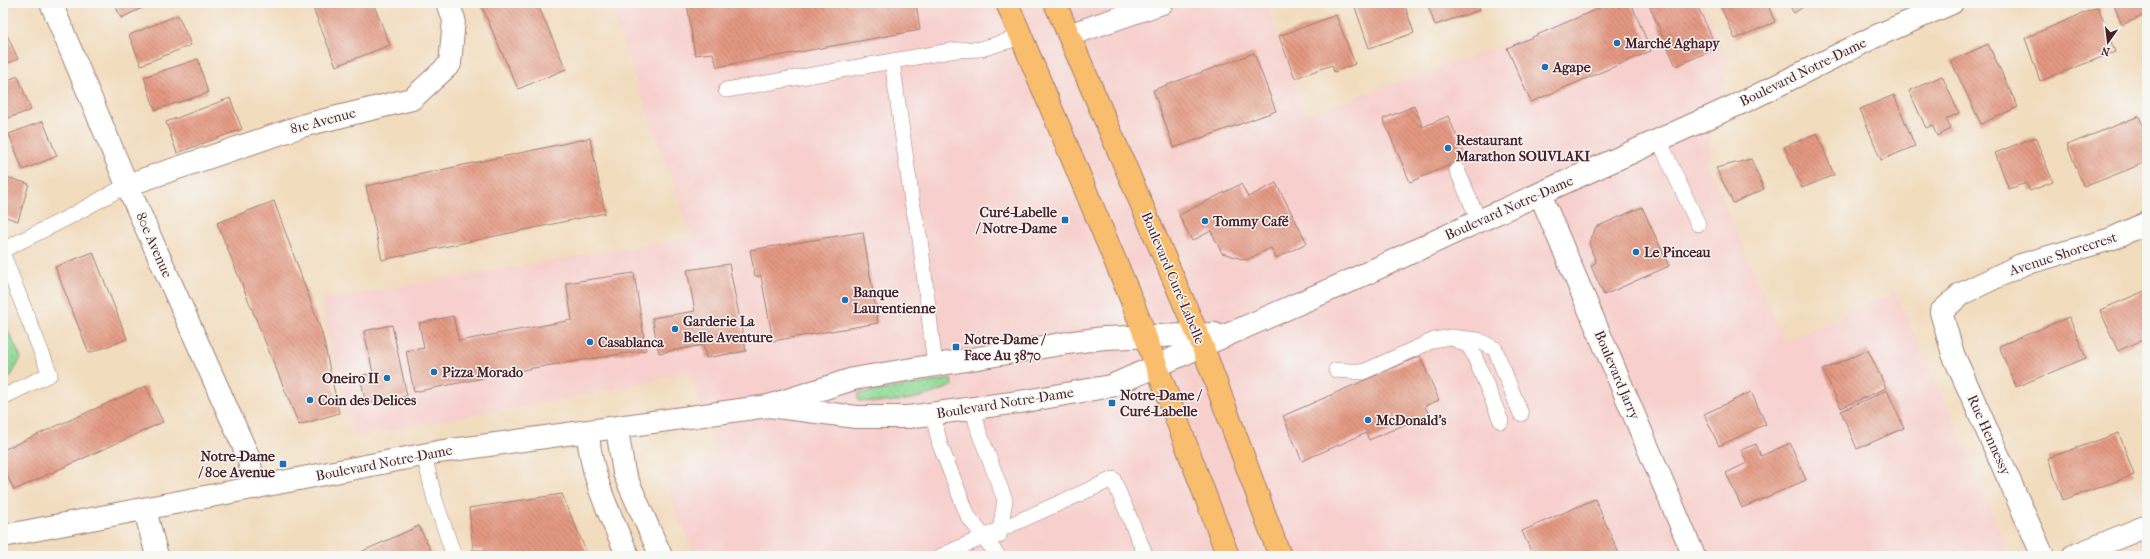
<svg xmlns="http://www.w3.org/2000/svg" width="2150" height="559" font-family="'IM FELL French Canon',serif">
  <style>
    .built { fill: #f7d0cd }
    .grass { fill: url(#grass-dots); stroke: #6e7e62 }
    .building { fill: url(#building-back-hatch) }
    .lines { fill: none; stroke-linecap: round; stroke-linejoin: round }
    .service-casing { stroke: #9e7e74; stroke-width: 16 }
    .minor-casing { stroke: #9e7e74; stroke-width: 24 }
    .tertiary-casing { stroke: #9e7e74; stroke-width: 24 }
    .primary-casing { stroke: #9e7e74; stroke-width: 24 }
    .service { stroke: #fff; stroke-width: 15 }
    .minor { stroke: #fff; stroke-width: 22 }
    .tertiary { stroke: #fff; stroke-width: 22 }
    .primary { stroke: #f9be6d; stroke-width: 22 }
    .poi-dot { fill: #1f6fb2; stroke: #f6f6f2; stroke-width: 1.5 }
    .labels { text-anchor: middle; dominant-baseline: central; stroke-width: 3; stroke-linejoin: round; paint-order: stroke }
    .poi-label { font-size: 14px; font-weight: bold; fill: #4a1f2b; stroke: #f6f6f2; text-anchor: start }
    .street-label { font-size: 14px; fill: #4a1f2b; stroke: #f6f6f2 }
  </style>
  <defs>
    <pattern id="grass-dots" width="8" height="8" patternUnits="userSpaceOnUse"><rect width="8" height="8" fill="#91dc98"/><path d="M2 2h.1M6 6h.1" fill="none" stroke="#7fbc83" stroke-width="1.8" stroke-linecap="round"/></pattern>
    <pattern id="building-back-hatch" width="6" height="6" patternUnits="userSpaceOnUse"><rect width="6" height="6" fill="#e49982"/><path d="M-1 5l2 2M0 0l6 6M5-1l2 2" fill="none" stroke="#bb7c6b"/></pattern>
  </defs>
  <rect width="100%" height="100%" fill="#f6f6f2"/>
  <filter id="ink" filterUnits="userSpaceOnUse"><feTurbulence type="fractalNoise" baseFrequency=".025" numOctaves="2"/><feDisplacementMap in="SourceGraphic" scale="8" xChannelSelector="R" yChannelSelector="G"/><feConvolveMatrix kernelMatrix="1 2 1 2 8 2 1 2 1" color-interpolation-filters="sRGB"/></filter>
  <filter id="wash" filterUnits="userSpaceOnUse"><feTurbulence type="fractalNoise" baseFrequency=".012" numOctaves="4" result="noise"/><feDisplacementMap in="SourceGraphic" scale="16" xChannelSelector="R" yChannelSelector="G"/><feGaussianBlur stdDeviation="0.9" result="paint"/><feColorMatrix in="noise" values="0 0 0 0 0 0 0 0 0 0 0 0 0 0 0 0 0 1.4 0 .05"/><feComposite in="paint" operator="in"/></filter>
  <g filter="url(#wash)">
    <rect width="100%" height="100%" fill="#f2dcbe"/>
    <!-- built -->
    <path class="built" d="M608 3H1266L1306 115 1510 42 1593 3H1702L1728 64 1706 163 1784 341 1895 292 1956 426 2010 556H696L673 503 667 471 719 456 689 371 637 385 353 437 321 300 692 237Z"/>
    <!-- grass -->
    <g class="grass">
      <path d="M3 320 21 358 11 376H3Z"/>
      <path d="M951 379 952 386C919 400 894 404 858 401V394Z"/>
    </g>
    <g id="blocks">
      <!-- building -->
      <g class="building">
        <path d="M114 3H153L121 18Z"/>
        <path d="M311 3H373L390 45 336 66Z"/>
        <path d="M480 3H537L566 69 518 89Z"/>
        <path d="M687 3H916L920 30 717 67 713 53 695 55Z"/>
        <path d="M1367 3H1404L1414 33 1369 48 1355 7Z"/>
        <path d="M1427 3H1478L1480 10 1435 25Z"/>
        <path d="M1611 3H1631L1651 51 1531 102 1507 48Z"/>
        <path d="M1654 3H1696L1717 48 1676 66 1649 5Z"/>
        <path d="M1719 3H1767L1775 22 1735 39Z"/>
        <path d="M1788 3H1809L1794 13Z"/>
        <path d="M2113 3H2147V14L2122 25Z"/>
        <path d="M2098 7 2115 52 2040 81 2025 38Z"/>
        <path d="M178 15 191 45 141 65 129 35Z"/>
        <path d="M1336 15 1355 64 1334 72 1332 65 1295 78 1279 36Z"/>
        <path d="M3 26 18 59 3 65Z"/>
        <path d="M1988 44 2018 107 1981 124 1951 61Z"/>
        <path d="M1254 53 1276 111 1174 148 1153 90Z"/>
        <path d="M198 59 208 93 155 110 144 77Z"/>
        <path d="M18 76 31 110 3 120V82Z"/>
        <path d="M1942 76 1959 113 1946 119 1951 129 1937 136 1932 125 1926 128 1909 91Z"/>
        <path d="M1894 95 1915 146 1881 160 1860 109Z"/>
        <path d="M230 98 242 129 177 153 166 122Z"/>
        <path d="M1414 106 1423 127 1448 116 1466 158 1410 182 1383 119Z"/>
        <path d="M2139 116 2147 137V162L2084 187 2067 145Z"/>
        <path d="M43 121 57 156 23 170 9 134Z"/>
        <path d="M1817 133 1834 175 1802 188 1784 147Z"/>
        <path d="M2035 137 2053 182 2030 191 2026 183 2009 189 1995 153Z"/>
        <path d="M590 138 605 213 382 260 366 186Z"/>
        <path d="M1751 159 1764 189 1733 203 1716 168Z"/>
        <path d="M3 176 29 184 18 221 3 216Z"/>
        <path d="M1276 183 1307 243 1276 258 1271 248 1246 260 1222 253 1211 231 1192 241 1179 215 1241 184 1248 197Z"/>
        <path d="M274 201 322 333 339 413 299 425 217 223Z"/>
        <path d="M1642 207 1669 266 1604 295 1591 266 1596 262 1589 244 1596 227Z"/>
        <path d="M863 232 878 323 773 341 761 276H755L750 250Z"/>
        <path d="M93 252 127 339 89 353 55 267Z"/>
        <path d="M729 264 746 351 706 358 703 345 659 353 652 318 695 311 687 270Z"/>
        <path d="M634 273 646 350 533 368 414 392 406 351 424 348 419 323 453 316 459 341 572 320 566 283Z"/>
        <path d="M2147 290V338L2118 351 2100 310Z"/>
        <path d="M2069 317 2086 358 2016 387 1999 346Z"/>
        <path d="M392 325 407 396 366 404 360 376 373 373 364 331Z"/>
        <path d="M1868 350 1886 388 1841 408 1823 370Z"/>
        <path d="M1420 356 1439 400 1425 406 1429 414 1369 440 1366 433 1302 461 1283 416Z"/>
        <path d="M146 386 163 422 14 490 3 467V450Z"/>
        <path d="M1887 390 1904 428 1857 449 1841 411Z"/>
        <path d="M1751 392 1766 424 1719 446 1704 414Z"/>
        <path d="M2119 433 2134 475 2063 500 2048 458Z"/>
        <path d="M1790 443 1806 480 1742 508 1726 473 1747 463 1741 450 1756 444 1761 456Z"/>
        <path d="M562 494 588 556H485L484 550H473L469 508Z"/>
        <path d="M1595 499 1620 556H1533L1522 531Z"/>
        <path d="M419 526 433 556H352Z"/>
      </g>
    </g>
  </g>
  <g filter="url(#ink)">
    <use href="#blocks" fill-opacity="0" stroke="#9e7e74" stroke-width="1"/>
    <g class="lines">
      <defs>
        <g id="service">
          <path d="M892 61 912 202 920 239 935 366"/>
          <path d="M726 90 956 50 981 49 1021 37"/>
          <path d="M1659 140 1698 224"/>
          <path d="M1457 170 1479 221"/>
          <path d="M3 250 67 218 127 185"/>
          <path d="M3 255 50 374 3 397"/>
          <path d="M1454 339 1469 346 1474 355 1501 421"/>
          <path d="M1336 370 1363 372 1434 340 1450 337 1478 340 1495 349 1521 414"/>
          <path d="M973 409 979 432 1005 500 999 536"/>
          <path d="M933 415 940 445 968 516 998 556"/>
          <path d="M424 455 435 500 454 556"/>
          <path d="M941 556 1113 479 1146 556"/>
        </g>
        <g id="minor">
          <path d="M51 3 127 185 248 456 255 488"/>
          <path d="M1069 35 1162 3"/>
          <path d="M127 185 305 125 412 99 450 64 454 19 447 3"/>
          <path d="M1540 194 1694 556"/>
          <path d="M617 429 624 473 661 556"/>
          <path d="M588 433C591 478 610 515 628 556"/>
          <path d="M145 510 157 556"/>
          <path d="M2043 556 1953 354 1941 312 1961 294 2021 265 2111 239 2147 223"/>
          <path d="M2073 556 2147 526"/>
        </g>
        <g id="tertiary">
          <path d="M769 406 856 417H908L1026 401 1111 386 1352 280 1479 221 1752 98 1874 37 1952 3"/>
          <path d="M3 536 438 452 769 406 853 379 1067 343 1104 338 1215 334"/>
        </g>
        <g id="primary">
          <path d="M1007 3 1132 301 1228 556"/>
          <path d="M1055 3 1202 345 1280 556"/>
        </g>
      </defs>
      <!-- service casing -->
      <use href="#service" class="service-casing"/>
      <!-- minor casing -->
      <use href="#minor" class="minor-casing"/>
      <!-- tertiary casing -->
      <use href="#tertiary" class="tertiary-casing"/>
      <!-- primary casing -->
      <use href="#primary" class="primary-casing"/>
      <!-- service -->
      <use href="#service" class="service"/>
      <!-- minor -->
      <use href="#minor" class="minor"/>
      <!-- tertiary -->
      <use href="#tertiary" class="tertiary"/>
      <!-- primary -->
      <use href="#primary" class="primary"/>
    </g>
  </g>
  <!-- markers -->
  <g class="poi-dot">
    <circle cx="1617" cy="43" r="4"/>
    <circle cx="1545" cy="67" r="4"/>
    <circle cx="1448" cy="148" r="4"/>
    <rect x="1061" y="216" width="8" height="8" rx="2"/>
    <circle cx="1205" cy="221" r="4"/>
    <circle cx="1636" cy="252" r="4"/>
    <circle cx="845" cy="300" r="4"/>
    <circle cx="675" cy="329" r="4"/>
    <circle cx="590" cy="342" r="4"/>
    <rect x="952" y="343" width="8" height="8" rx="2"/>
    <circle cx="434" cy="372" r="4"/>
    <circle cx="387" cy="378" r="4"/>
    <circle cx="310" cy="400" r="4"/>
    <rect x="1108" y="399" width="8" height="8" rx="2"/>
    <circle cx="1368" cy="420" r="4"/>
    <rect x="279" y="460" width="8" height="8" rx="2"/>
  </g>
  <g class="labels">
    <!-- poi labels -->
    <g class="poi-label">
      <text x="1625" y="43">Marché Aghapy</text>
      <text x="1553" y="67">Agape</text>
      <text x="1456" y="140">Restaurant<tspan x="1456" dy="16">Marathon SOUVLAKI</tspan></text>
      <text x="1057" y="212" text-anchor="end">Curé-Labelle<tspan x="1057" dy="16">/ Notre-Dame</tspan></text>
      <text x="1213" y="221">Tommy Café</text>
      <text x="1644" y="252">Le Pinceau</text>
      <text x="853" y="292">Banque<tspan x="853" dy="16">Laurentienne</tspan></text>
      <text x="683" y="321">Garderie La<tspan x="683" dy="16">Belle Aventure</tspan></text>
      <text x="964" y="339">Notre-Dame /<tspan x="964" dy="16">Face Au 3870</tspan></text>
      <text x="598" y="342">Casablanca</text>
      <text x="442" y="372">Pizza Morado</text>
      <text x="379" y="378" text-anchor="end">Oneiro II</text>
      <text x="1120" y="395">Notre-Dame /<tspan x="1120" dy="16">Curé-Labelle</tspan></text>
      <text x="318" y="400">Coin des Delices</text>
      <text x="1376" y="420">McDonald's</text>
      <text x="275" y="456" text-anchor="end">Notre-Dame<tspan x="275" dy="16">/ 80e Avenue</tspan></text>
    </g>
    <!-- street labels -->
    <g class="street-label">
      <text transform="translate(1803 72) rotate(-26)">Boulevard Notre-Dame</text>
      <text transform="translate(323 121) rotate(-15)">81e Avenue</text>
      <text transform="translate(1509 208) rotate(-24)">Boulevard Notre-Dame</text>
      <text transform="translate(154 245) rotate(66)">80e Avenue</text>
      <text transform="translate(2063 254) rotate(-18)">Avenue Shorecrest</text>
      <text transform="translate(1173 278) rotate(67)">Boulevard Curé-Labelle</text>
      <text transform="translate(1617 375) rotate(67)">Boulevard Jarry</text>
      <text transform="translate(1005 403) rotate(-9)">Boulevard Notre-Dame</text>
      <text transform="translate(1989 435) rotate(66)">Rue Hennessy</text>
      <text transform="translate(384 463) rotate(-11)">Boulevard Notre-Dame</text>
    </g>
  </g>
  <!-- margin -->
  <rect width="2150" height="559" fill="none" stroke="#f6f6f2" stroke-width="16"/>
  <!-- north arrow -->
  <g transform="translate(2108 42) rotate(194)" stroke="#f6f6f2" stroke-width="3" paint-order="stroke">
  <path d="M0-3L7 15L0 10L-7 15Z" fill="#4a1f2b"/>
  <text y="-6" font-size="11" font-weight="bold" text-anchor="middle" fill="#4a1f2b">N</text>
  </g>
</svg>
